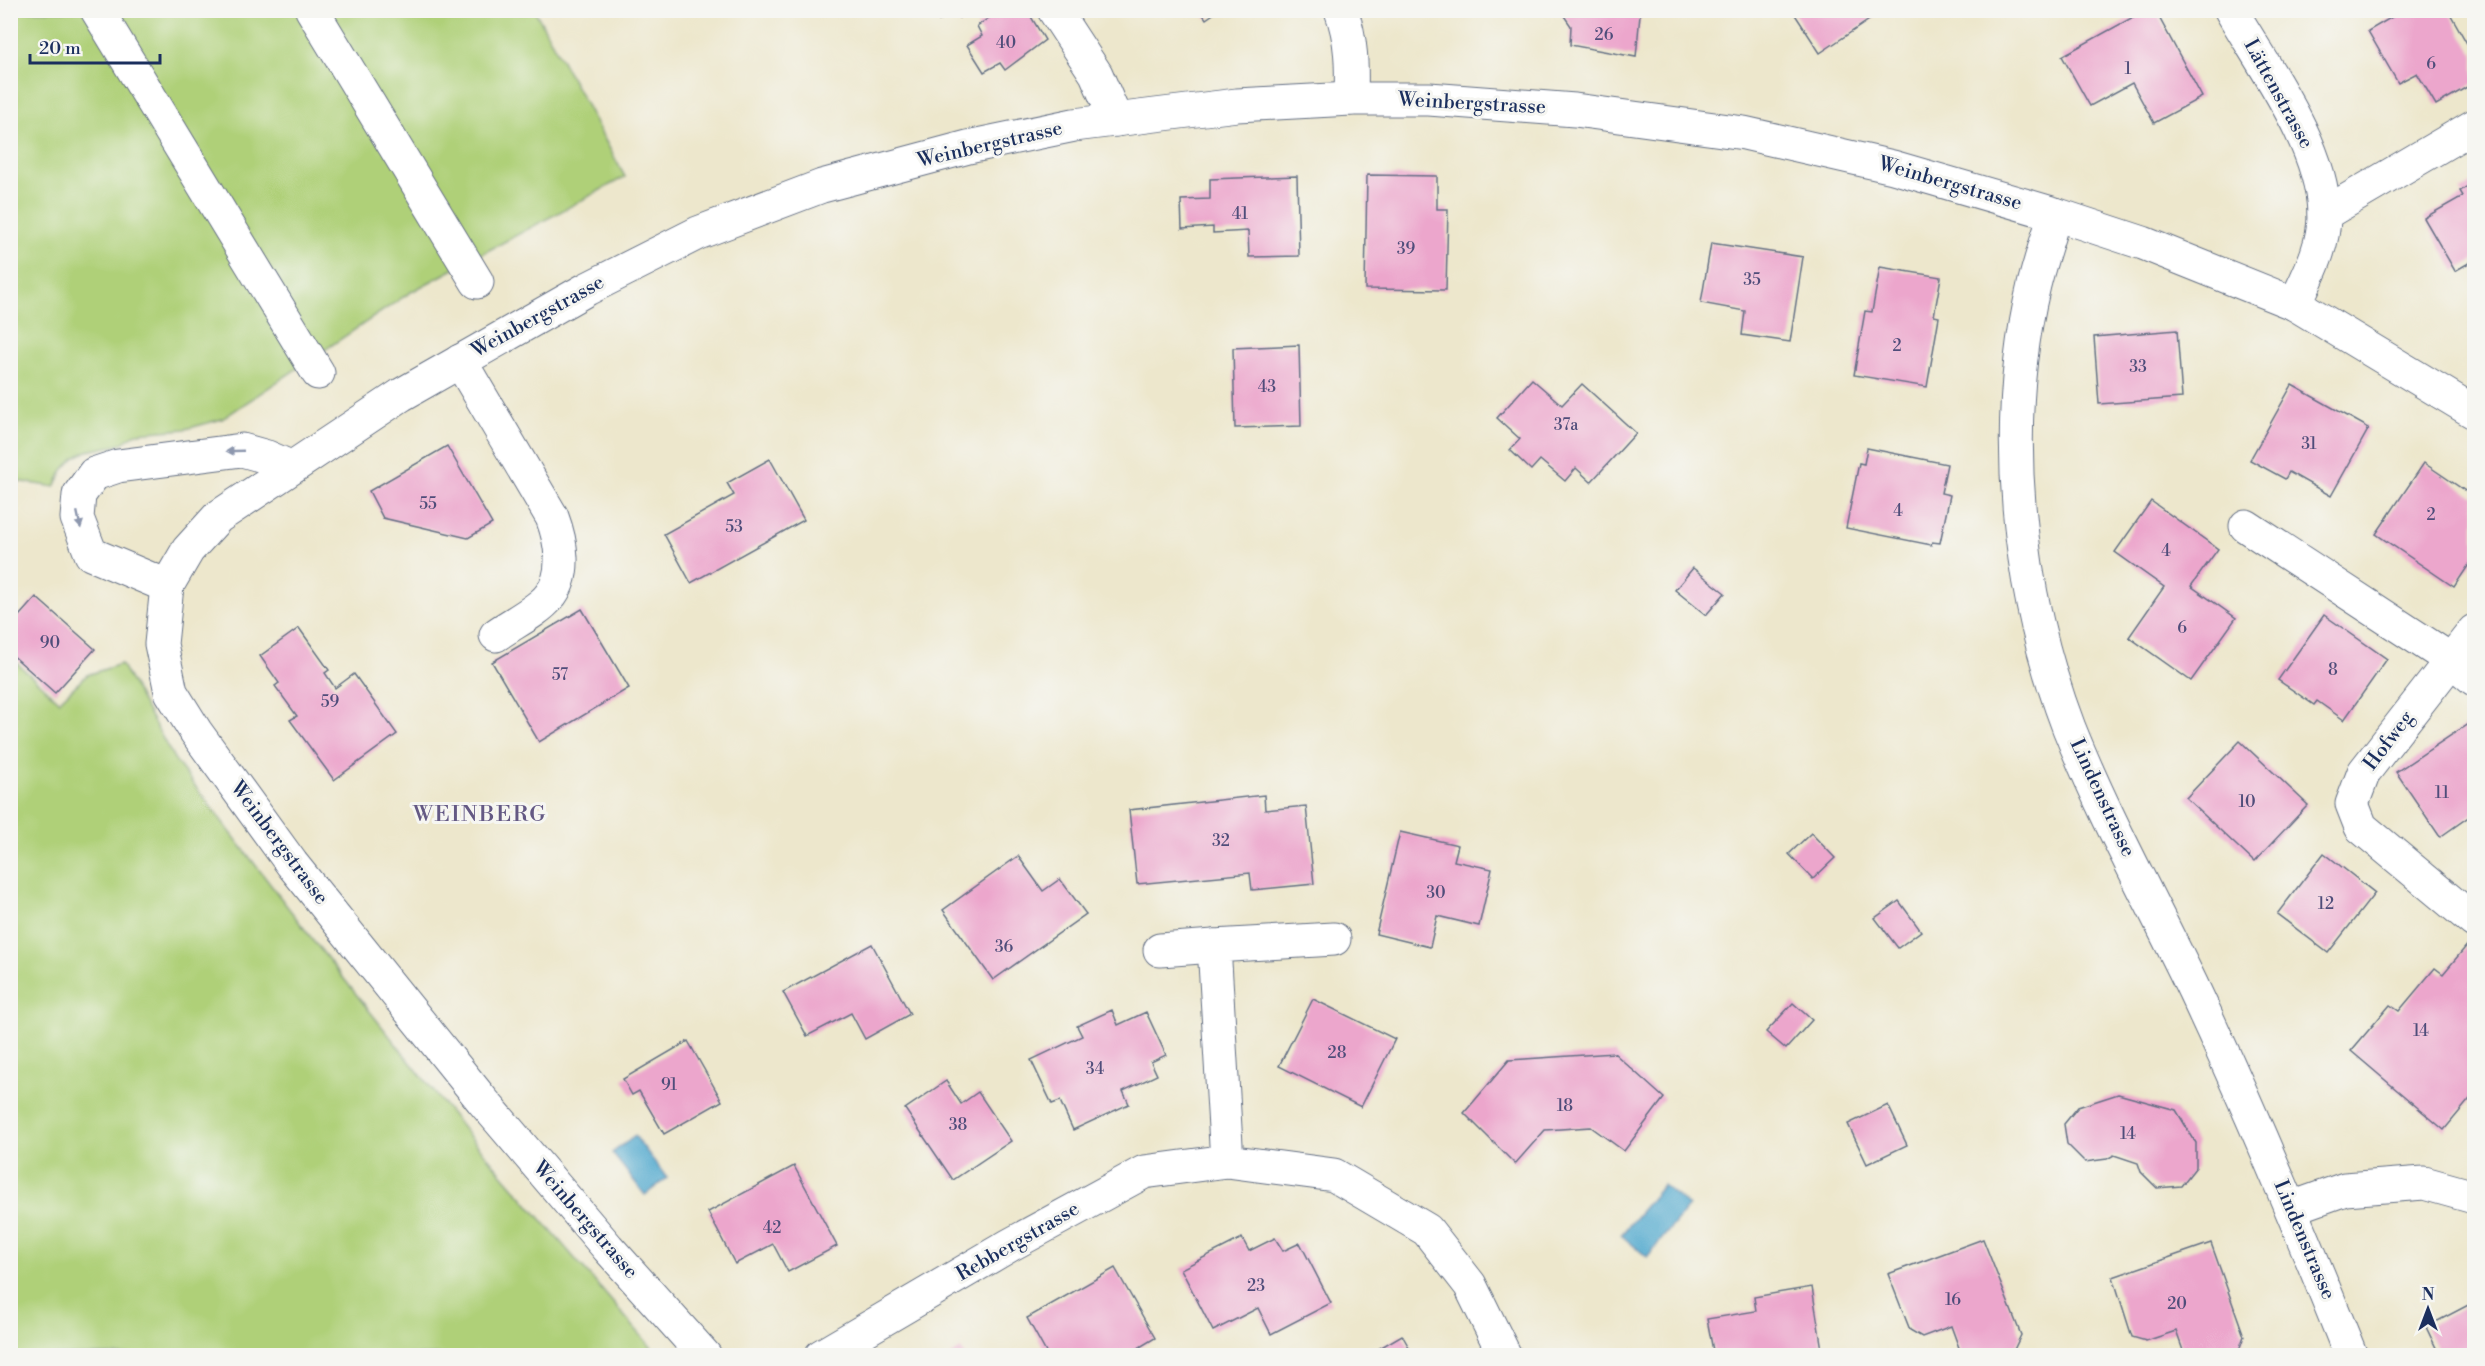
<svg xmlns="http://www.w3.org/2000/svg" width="2485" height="1366" font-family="'Libre Bodoni',serif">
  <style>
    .green { fill: #afd078; stroke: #65806b; stroke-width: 1.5 }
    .water { fill: #51a9ce; stroke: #366c96; stroke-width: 1.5 }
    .building { fill: #eca6cc }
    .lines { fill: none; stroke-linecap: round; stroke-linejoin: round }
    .minor-casing { stroke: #646f84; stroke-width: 35 }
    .minor { stroke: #fff; stroke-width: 33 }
    .oneway { fill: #8d97ae }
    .labels { text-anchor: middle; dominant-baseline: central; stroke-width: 6; stroke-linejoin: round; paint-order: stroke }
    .number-label { font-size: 16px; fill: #4f4d7a }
    .street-label { font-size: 20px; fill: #1b2f5e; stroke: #f6f6f2 }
    .quarter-label { font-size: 22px; letter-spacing: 1.5px; fill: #645984; stroke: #f6f6f2 }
  </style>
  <rect width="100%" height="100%" fill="#f6f6f2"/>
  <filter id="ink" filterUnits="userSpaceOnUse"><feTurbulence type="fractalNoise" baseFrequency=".0167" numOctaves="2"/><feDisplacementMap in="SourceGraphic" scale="12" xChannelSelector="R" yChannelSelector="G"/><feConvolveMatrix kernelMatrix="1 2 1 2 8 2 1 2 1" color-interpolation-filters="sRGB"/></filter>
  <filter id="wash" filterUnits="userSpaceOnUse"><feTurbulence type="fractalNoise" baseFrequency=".008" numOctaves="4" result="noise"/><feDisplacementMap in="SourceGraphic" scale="24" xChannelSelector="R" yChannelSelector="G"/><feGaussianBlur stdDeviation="1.35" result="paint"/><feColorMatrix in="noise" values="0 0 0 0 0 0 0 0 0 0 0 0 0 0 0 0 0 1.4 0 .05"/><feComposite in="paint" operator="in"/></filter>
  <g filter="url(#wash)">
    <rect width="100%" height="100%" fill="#ede7cc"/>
    <!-- green -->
    <g class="green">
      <path d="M11 11H535L625 177 411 292 222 419 186 429 137 433 119 445 87 451 74 458 63 470 55 487 11 480Z"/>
      <path d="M10 657 59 701 87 675 121 664 175 760 313 940 466 1132 658 1355H11Z"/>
    </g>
    <!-- water -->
    <g class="water">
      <path d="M635 1136 667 1178 645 1195 612 1153Z"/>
      <path d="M1663 1185 1689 1206 1647 1257 1621 1235Z"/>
    </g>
    <g id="blocks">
      <!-- building -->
      <g class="building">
        <path d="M932 10H970L959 18 954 11 939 21Z"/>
        <path d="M1001 10H1027L1045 40 1005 70 1000 63 984 72 967 45 982 36 977 26Z"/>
        <path d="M1200 10H1219L1206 19Z"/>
        <path d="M1560 10H1637L1640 15 1636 57 1570 45 1571 26Z"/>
        <path d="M1792 10H1884L1820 53Z"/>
        <path d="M2146 10H2155L2202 97 2154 123 2132 83 2090 106 2062 56Z"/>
        <path d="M2404 10H2448L2474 56V83L2436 105 2417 73 2398 83 2368 31Z"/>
        <path d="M1367 175 1437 176V209H1448L1446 290 1365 289Z"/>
        <path d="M1297 176 1299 256 1249 257 1248 231 1213 233V227L1182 229 1181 200 1210 199V179Z"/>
        <path d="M2474 182V260L2455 271 2424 218 2463 196 2460 191Z"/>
        <path d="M1711 243 1803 257 1790 342 1742 335 1745 311 1701 303Z"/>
        <path d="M1880 267 1941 277 1934 316 1939 317 1927 387 1854 375 1865 311 1872 312Z"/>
        <path d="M2177 330 2182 398 2099 404 2094 337Z"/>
        <path d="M1299 345 1301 426 1235 428 1233 348Z"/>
        <path d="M1532 379 1562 405 1582 384 1636 433 1591 482 1576 468 1565 481 1540 460 1531 470 1510 450 1520 439 1497 418Z"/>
        <path d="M2292 385 2369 428 2331 496 2289 472 2285 479 2250 460Z"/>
        <path d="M447 446 492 524 468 538 383 518 369 491Z"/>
        <path d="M1867 448 1947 464 1941 493 1950 495 1940 543 1932 542 1931 545 1846 528 1859 463 1864 464Z"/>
        <path d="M770 459 804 520 691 583 664 534 734 495 727 483Z"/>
        <path d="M2424 463 2474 497V557L2454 587 2376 534Z"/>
        <path d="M2151 501 2218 549 2191 586 2236 618 2191 681 2129 637 2164 587 2115 552Z"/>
        <path d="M1693 568 1725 593 1706 615 1675 590Z"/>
        <path d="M36 597 95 649 55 693 10 653V626Z"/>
        <path d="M582 609 629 688 539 742 492 662Z"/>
        <path d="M2324 615 2387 659 2344 720 2317 701 2314 705 2278 680Z"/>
        <path d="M299 628 329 670 325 673 335 688 354 674 397 734 334 780 290 720 297 716 275 686 279 683 260 656Z"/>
        <path d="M2474 720V813L2440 837 2396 772Z"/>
        <path d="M2240 741 2308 805 2254 862 2186 798Z"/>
        <path d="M1264 795 1265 810 1306 806 1314 884 1252 890 1250 873 1137 884 1129 810Z"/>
        <path d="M1400 832 1458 845 1454 861 1492 869 1479 926 1437 916 1430 947 1376 934Z"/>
        <path d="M1811 833 1835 858 1813 879 1789 854Z"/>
        <path d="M2324 853 2375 893 2328 953 2277 914Z"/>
        <path d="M1018 856 1043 891 1060 879 1086 914 993 980 943 910Z"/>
        <path d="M1899 901 1921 931 1898 948 1875 918Z"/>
        <path d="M2474 937V1094L2444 1130 2351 1051 2390 1005 2399 1011 2435 968 2443 974Z"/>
        <path d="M872 944 910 1014 865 1039 851 1013 807 1036 783 992Z"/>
        <path d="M1313 999 1395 1039 1361 1107 1279 1066Z"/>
        <path d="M1793 1003 1812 1020 1786 1049 1766 1032Z"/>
        <path d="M1112 1010 1118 1025 1146 1012 1166 1055 1151 1062 1157 1075 1123 1091 1129 1104 1073 1130 1060 1101 1052 1104 1031 1060 1082 1036 1077 1026Z"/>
        <path d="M688 1041 722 1101 664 1134 639 1091 632 1095 623 1079Z"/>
        <path d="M1614 1053 1664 1098 1624 1151 1591 1127 1545 1130 1515 1164 1464 1113 1509 1060Z"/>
        <path d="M946 1081 961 1104 978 1092 1011 1141 953 1180 905 1109Z"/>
        <path d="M2118 1094 2176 1110 2196 1143V1167L2181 1186 2157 1188 2141 1172 2138 1163 2114 1155 2107 1159 2085 1162 2067 1144 2064 1124 2078 1107Z"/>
        <path d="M1888 1105 1907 1145 1867 1164 1848 1124Z"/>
        <path d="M794 1166 837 1246 788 1272 773 1244 735 1264 708 1212Z"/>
        <path d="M1242 1238 1249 1251 1275 1238 1283 1251 1300 1243 1331 1303 1271 1334 1258 1308 1213 1331 1181 1269Z"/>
        <path d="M1983 1239 2021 1335 2011 1356H1962L1951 1326 1922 1337 1910 1330 1888 1274Z"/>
        <path d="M2211 1243 2244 1336 2238 1353 2232 1356H2185L2176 1331 2146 1341 2132 1337 2113 1277Z"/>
        <path d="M1115 1268 1155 1338 1125 1356H1048L1027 1318Z"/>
        <path d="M1812 1287 1823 1356H1764L1763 1353 1745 1356H1714L1707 1319 1756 1311 1754 1297Z"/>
        <path d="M2474 1302V1356H2440L2426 1327Z"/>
        <path d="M1402 1335 1414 1356H1366Z"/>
        <path d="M961 1349 965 1356H949Z"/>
      </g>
    </g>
  </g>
  <g filter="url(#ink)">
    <use href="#blocks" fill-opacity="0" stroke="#646f84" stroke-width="1.5"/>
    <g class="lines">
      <defs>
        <g id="minor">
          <path d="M97 10 318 373"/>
          <path d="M312 10 477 282"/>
          <path d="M1054 10 1096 74 1116 120"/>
          <path d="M1341 10C1352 40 1352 67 1351 99"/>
          <path d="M2231 10C2265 69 2322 145 2324 213 2325 245 2308 276 2295 304"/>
          <path d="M2055 214C2048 238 2040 261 2034 285 2000 427 2017 592 2069 728 2105 818 2153 904 2195 992 2251 1111 2302 1233 2351 1356"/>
          <path d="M2324 214 2474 126"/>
          <path d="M460 361 552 517C561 541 568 575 549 597 538 611 511 624 496 635"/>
          <path d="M2246 526 2451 660 2474 679"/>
          <path d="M167 586 91 554 77 518 79 495 94 474 118 466 242 450 267 457 290 467"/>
          <path d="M2474 631 2364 772 2352 804 2361 827 2474 921"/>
          <path d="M1160 950 1214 946"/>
          <path d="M1227 1161 1214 946 1334 939"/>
          <path d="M2292 1208 2345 1189 2424 1183 2474 1197"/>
          <path d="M705 1356 608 1248 482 1100 292 864 196 732 171 692 161 644 167 586 188 550 218 517 401 395 587 289 698 233 822 186 968 147 1074 125 1237 105 1351 99H1429L1575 110 1744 133 1893 167 2055 214 2143 243 2295 304 2474 412"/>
          <path d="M821 1356 1010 1245 1144 1172 1227 1161 1334 1175 1427 1230 1470 1285 1505 1356"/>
        </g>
      </defs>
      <!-- minor casing -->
      <use href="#minor" class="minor-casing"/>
      <!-- minor -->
      <use href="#minor" class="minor"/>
    </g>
    <!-- one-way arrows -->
    <defs><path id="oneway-solid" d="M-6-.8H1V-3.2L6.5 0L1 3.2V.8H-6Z" transform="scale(1.5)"/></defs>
    <g class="oneway">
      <use href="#oneway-solid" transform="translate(235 451) rotate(178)"/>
      <use href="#oneway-solid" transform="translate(79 520) rotate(78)"/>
    </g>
  </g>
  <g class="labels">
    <!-- number labels -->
    <g class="number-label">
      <text x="1604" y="35">26</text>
      <text x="1006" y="43">40</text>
      <text x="2431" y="64">6</text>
      <text x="2128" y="69">1</text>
      <text x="1240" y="214">41</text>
      <text x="1406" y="249">39</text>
      <text x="1752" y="280">35</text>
      <text x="1897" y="346">2</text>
      <text x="2138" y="367">33</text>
      <text x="1267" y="387">43</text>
      <text x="1566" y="425">37a</text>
      <text x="2309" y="444">31</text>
      <text x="428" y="504">55</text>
      <text x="1898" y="511">4</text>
      <text x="2431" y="515">2</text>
      <text x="734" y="527">53</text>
      <text x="2166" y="551">4</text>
      <text x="2182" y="628">6</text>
      <text x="50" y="643">90</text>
      <text x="2333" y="670">8</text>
      <text x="560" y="675">57</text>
      <text x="330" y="702">59</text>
      <text x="2442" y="793">11</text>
      <text x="2247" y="802">10</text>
      <text x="1221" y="841">32</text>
      <text x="1436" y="893">30</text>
      <text x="2326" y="904">12</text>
      <text x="1004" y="947">36</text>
      <text x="2421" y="1031">14</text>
      <text x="1337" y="1053">28</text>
      <text x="1095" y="1069">34</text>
      <text x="669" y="1085">91</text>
      <text x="1565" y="1106">18</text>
      <text x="958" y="1125">38</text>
      <text x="2128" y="1134">14</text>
      <text x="772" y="1228">42</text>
      <text x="1256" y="1286">23</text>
      <text x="1953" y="1300">16</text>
      <text x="2177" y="1304">20</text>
    </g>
    <!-- street labels -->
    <g class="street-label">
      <text transform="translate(2278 94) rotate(61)">Lättenstrasse</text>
      <text transform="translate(1472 104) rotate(3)">Weinbergstrasse</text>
      <text transform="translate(990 145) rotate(-13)">Weinbergstrasse</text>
      <text transform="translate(1950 184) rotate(16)">Weinbergstrasse</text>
      <text transform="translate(538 317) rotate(-29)">Weinbergstrasse</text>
      <text transform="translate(2389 741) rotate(-53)">Hofweg</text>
      <text transform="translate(2102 798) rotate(65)">Lindenstrasse</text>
      <text transform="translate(279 843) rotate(53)">Weinbergstrasse</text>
      <text transform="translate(585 1220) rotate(49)">Weinbergstrasse</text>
      <text transform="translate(2304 1240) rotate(67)">Lindenstrasse</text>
      <text transform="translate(1018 1242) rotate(-30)">Rebbergstrasse</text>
    </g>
    <!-- quarter labels -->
    <g class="quarter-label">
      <text x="480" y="814">WEINBERG</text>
    </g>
  </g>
  <!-- margin -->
  <rect width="2485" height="1366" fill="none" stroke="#f6f6f2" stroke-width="36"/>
  <!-- north arrow -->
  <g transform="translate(2428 1309)" stroke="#f6f6f2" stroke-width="4.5" paint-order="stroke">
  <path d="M0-4.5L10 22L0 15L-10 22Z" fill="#1b2f5e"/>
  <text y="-9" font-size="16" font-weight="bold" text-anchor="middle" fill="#1b2f5e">N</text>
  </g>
  <!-- scale -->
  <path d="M30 54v9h130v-9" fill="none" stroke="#1b2f5e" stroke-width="3"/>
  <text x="39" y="54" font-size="18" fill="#1b2f5e" stroke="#f6f6f2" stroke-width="4.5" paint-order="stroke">20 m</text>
</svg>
